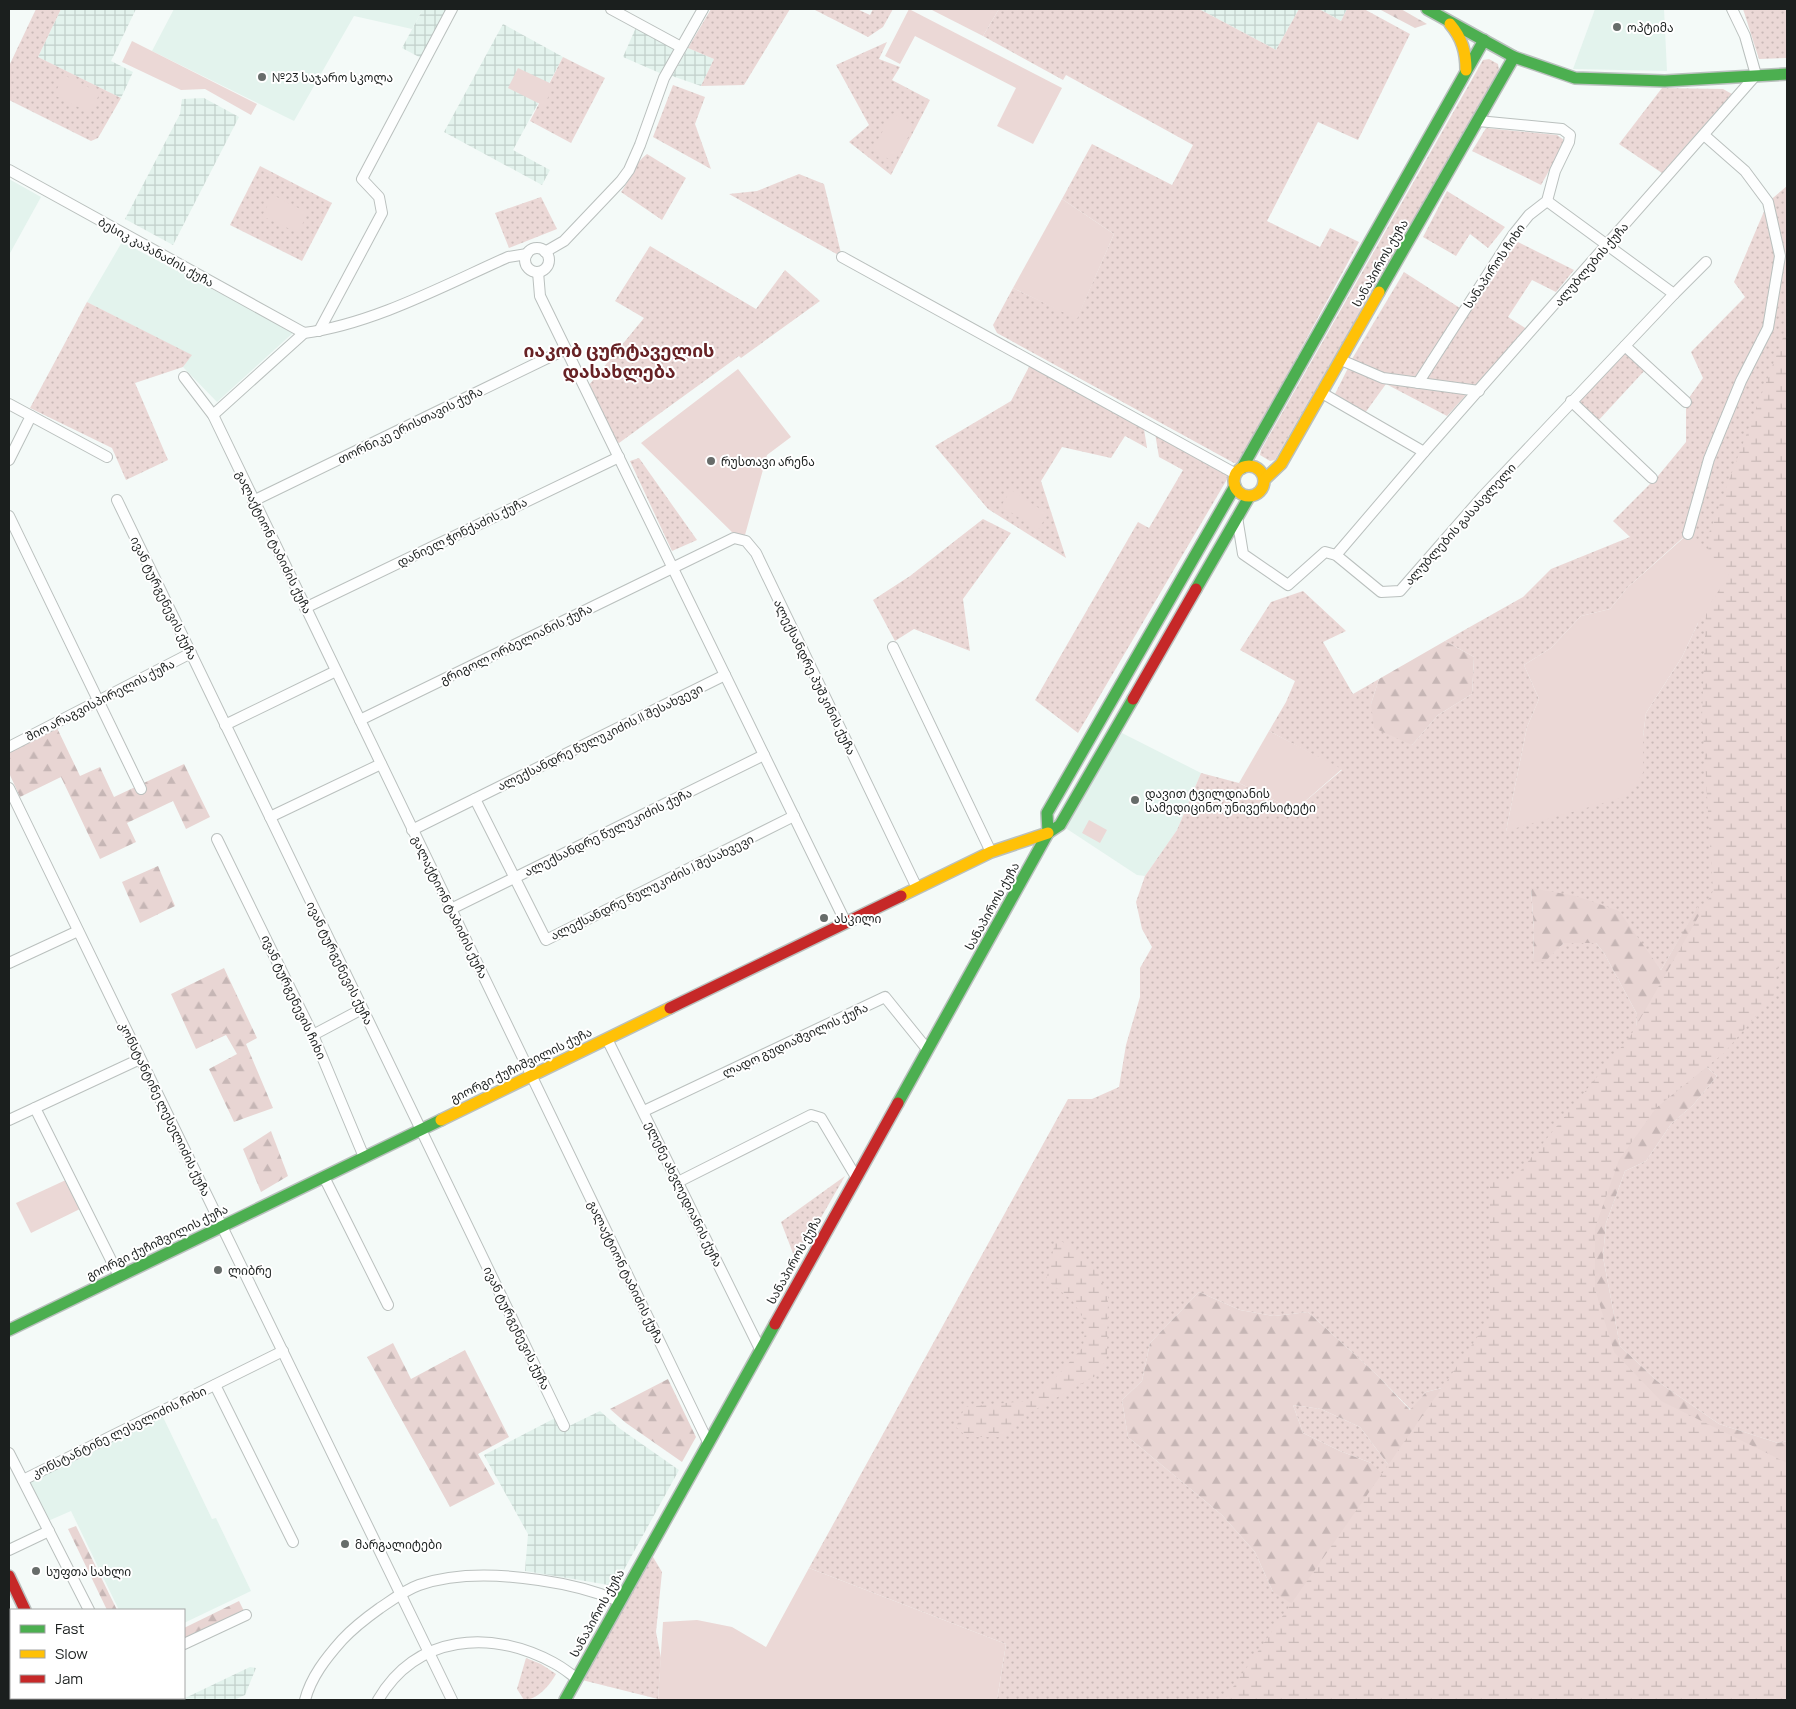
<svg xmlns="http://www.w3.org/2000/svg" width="1796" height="1709" font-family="Manrope,'Noto Sans Georgian',sans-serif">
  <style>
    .built { fill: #e3f3ed }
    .industrial { fill: url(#industrial-grid) }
    .grass { fill: url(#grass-dots); fill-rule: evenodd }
    .forest { fill: url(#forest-firs) }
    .wetland { fill: url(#wetland-marsh) }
    .garden { fill: #ebd8d6 }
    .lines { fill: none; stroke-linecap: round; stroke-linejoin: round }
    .street-casing { stroke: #bac0be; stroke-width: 12 }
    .fast-casing { stroke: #bac0be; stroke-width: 14 }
    .slow-casing { stroke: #bac0be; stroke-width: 14 }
    .jam-casing { stroke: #bac0be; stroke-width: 14 }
    .street { stroke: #fdfefe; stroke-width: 10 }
    .fast { stroke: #4caf50; stroke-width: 11 }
    .slow { stroke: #ffc107; stroke-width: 11 }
    .jam { stroke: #c62828; stroke-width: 11 }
    .poi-dot { fill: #676c6a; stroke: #fff; stroke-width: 2 }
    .labels { text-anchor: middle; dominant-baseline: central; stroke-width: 4; stroke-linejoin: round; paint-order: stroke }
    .poi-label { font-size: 12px; fill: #1b1f1e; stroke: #fff; text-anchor: start }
    .street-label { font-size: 12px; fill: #1b1f1e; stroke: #fff }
    .district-label { font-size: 18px; font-weight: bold; fill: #672225; stroke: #fff }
  </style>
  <defs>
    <pattern id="industrial-grid" width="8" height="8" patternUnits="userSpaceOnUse" patternTransform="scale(1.25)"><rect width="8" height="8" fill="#e3f3ed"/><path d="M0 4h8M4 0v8" fill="none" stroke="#c2d0cb"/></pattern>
    <pattern id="grass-dots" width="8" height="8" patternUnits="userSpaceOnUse" patternTransform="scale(1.25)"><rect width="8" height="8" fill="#ebd8d6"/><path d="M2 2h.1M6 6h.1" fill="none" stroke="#c9b9b7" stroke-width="1.8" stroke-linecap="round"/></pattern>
    <pattern id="forest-firs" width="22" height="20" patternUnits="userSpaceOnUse" patternTransform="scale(1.25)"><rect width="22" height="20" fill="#e8d5d3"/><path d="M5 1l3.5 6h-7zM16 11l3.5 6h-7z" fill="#c6b6b5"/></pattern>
    <pattern id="wetland-marsh" width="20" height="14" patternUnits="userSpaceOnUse" patternTransform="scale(1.25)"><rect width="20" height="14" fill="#ebd8d6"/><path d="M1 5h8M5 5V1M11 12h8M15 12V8" fill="none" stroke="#c9b9b7"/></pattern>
  </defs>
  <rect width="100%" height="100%" fill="#f4faf8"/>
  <!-- built -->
  <g class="built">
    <path d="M174 9H423L412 29 354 16 294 121 152 51Z"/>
    <path d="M1595 9H1664L1667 71 1573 69Z"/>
    <path d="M9 179 41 197 9 255Z"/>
    <path d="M122 242 294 332 217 402 183 367 191 355 87 302Z"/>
    <path d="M1120 732 1201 773 1177 830 1145 876 1137 875 1064 827Z"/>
    <path d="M162 1415 212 1519 216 1518 251 1591 184 1623V1610H119L71 1511 48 1521 28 1479Z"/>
  </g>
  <!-- industrial -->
  <g class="industrial">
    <path d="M61 9H136L111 61 133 72 121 98 38 57Z"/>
    <path d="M423 9H447L421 58 402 48Z"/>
    <path d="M1199 9H1299L1276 50Z"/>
    <path d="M1319 9H1347L1341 21Z"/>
    <path d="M503 24 563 57 513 150 550 170 542 185 444 132Z"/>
    <path d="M637 25 677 46 662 74 623 57Z"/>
    <path d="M688 48 714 59 701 86 672 76Z"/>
    <path d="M204 98 239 117 173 245 125 219 180 114 182 99Z"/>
    <path d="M600 1411 619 1428 679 1470 615 1586 525 1571 528 1534 484 1455 559 1416 565 1428Z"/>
    <path d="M250 1667 256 1668 245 1695 234 1700H181Z"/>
  </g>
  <!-- grass -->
  <g class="grass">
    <path d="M36 9H61L38 57 121 98 98 138 91 141 9 100V66Z"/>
    <path d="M711 9H790L744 85 701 86 714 59 688 48Z"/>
    <path d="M813 9H857L870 15 873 9H893L883 27 868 37Z"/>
    <path d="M999 9H1199L1276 50 1299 9H1319L1341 21 1347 9H1364L1410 34 1358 140 1318 122 1267 221 1320 247 1330 228 1359 242 1239 463H1234L997 333 993 325 1013 288 1077 318 1114 234 1062 199 1092 144 1172 185 1193 145 1066 75 1063 80 983 36Z"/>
    <path d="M1743 9H1787V58L1759 59Z"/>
    <path d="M887 42 879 59 900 67 892 80 930 100 891 175 849 142 869 125 836 65Z"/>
    <path d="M563 57 605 78 571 143 530 121Z"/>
    <path d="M1489 59 1498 64 1499 70 1275 460 1270 461 1260 455 1261 450 1483 60Z"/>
    <path d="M673 85 705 97 695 124 711 169 653 137Z"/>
    <path d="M1662 88 1723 89 1732 94 1662 173 1619 144Z"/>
    <path d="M1486 128 1557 135 1564 140 1563 146 1541 185 1472 151Z"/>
    <path d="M647 154 686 178 662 220 621 192C631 179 634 163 647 154Z"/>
    <path d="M260 166 332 203 302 261 230 225Z"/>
    <path d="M799 174 824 184 842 257 729 194 757 191Z"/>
    <path d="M1787 186V1441L1778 1443 1719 1424 1657 1381 1620 1346 1603 1257 1606 1223 1625 1171 1646 1161 1671 1124 1693 1105 1717 1076 1666 1032 1698 907 1661 970 1646 951 1531 889 1534 930 1533 962 1544 961 1564 943H1596L1604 953 1637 1014 1635 1069 1516 1297 1454 1385 1426 1392 1411 1410 1376 1374 1308 1312 1274 1316 1240 1310 1199 1292 1150 1343 1142 1381 1122 1400 1128 1437 1222 1515 1255 1552 1273 1592 1371 1463 1340 1451 1303 1433 1293 1405 1321 1409 1360 1427 1411 1495 1248 1700H997L1006 1644 809 1568 1068 1099H1092L1119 1087 1126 1045 1140 997V968L1152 947 1142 929 1136 902 1145 876 1177 830 1201 773 1239 783 1295 810 1342 770 1269 731 1286 702 1295 681 1240 650 1271 602 1303 591 1346 631 1323 642 1353 694 1379 679 1371 704 1412 745 1438 715 1472 694 1474 657 1445 641 1523 597 1551 569 1630 537 1613 521 1658 476 1686 442V402L1703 378 1691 352 1745 297 1734 282 1768 202ZM1687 534 1698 623 1682 657 1646 713 1643 737 1506 831 1527 727 1539 699 1524 665 1551 648 1581 616 1610 609 1628 587Z"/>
    <path d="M1447 191 1505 227 1488 248 1470 234 1456 256 1423 237Z"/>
    <path d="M541 197 557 229 509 248 495 213Z"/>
    <path d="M1514 240 1574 270 1556 292 1532 280 1508 317 1530 331 1480 389 1422 381Z"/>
    <path d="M650 246 756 309 785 270 820 301 741 358 739 356 619 443 616 442 589 385 644 318 615 301Z"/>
    <path d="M1404 272 1463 310 1419 379 1388 375 1352 359Z"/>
    <path d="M87 302 192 355 183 367 135 383 168 460 126 480 112 448 30 408Z"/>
    <path d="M1625 350 1646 369 1597 422 1576 402Z"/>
    <path d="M1030 365 1144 429 1147 448 1125 436 1111 458 1062 447 1041 481 1066 558 988 509 935 446 1011 401Z"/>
    <path d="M1349 366 1386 384 1467 394 1447 416 1386 384 1365 413 1335 394Z"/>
    <path d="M1155 433 1229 476 1078 733 1035 700 1138 522 1149 528 1183 470 1159 457Z"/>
    <path d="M639 458 697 540 672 551 630 461Z"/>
    <path d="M983 519 1011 533 963 599 970 651 914 629 895 641 873 600 910 576Z"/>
    <path d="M845 1176 796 1261 781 1222Z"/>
    <path d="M650 1552 662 1572 656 1632 661 1658 658 1699 582 1680Z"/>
    <path d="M526 1658 541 1664 556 1674C550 1685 537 1700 524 1700L517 1689Z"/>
  </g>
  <!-- forest -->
  <g class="forest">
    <path d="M1379 9H1401L1427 24 1415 28Z"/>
    <path d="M1445 641 1474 657 1472 694 1438 715 1412 745 1374 728 1371 704 1379 679Z"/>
    <path d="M57 728 80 776 100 767 114 797 184 764 210 817 186 829 173 801 127 823 136 842 100 859 61 777 20 797 9 773V751Z"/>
    <path d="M158 866 175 906 140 923 122 882Z"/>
    <path d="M1531 888 1576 896 1619 911 1661 970 1698 906 1704 939 1666 1032 1717 1076 1693 1105 1671 1124 1646 1161 1625 1171 1606 1223 1603 1257 1620 1346 1657 1381 1719 1424 1778 1443 1787 1441V1529L1411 1495 1360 1427 1321 1409 1293 1405 1303 1433 1340 1451 1371 1463 1394 1486 1307 1613 1273 1592 1255 1552 1222 1515 1128 1437 1122 1400 1142 1381 1150 1343 1199 1292 1240 1310 1274 1316 1308 1312 1376 1374 1410 1410 1426 1392 1454 1385 1635 1069 1637 1014 1604 953 1596 943H1564L1544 962H1533L1534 930Z"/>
    <path d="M224 968 257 1038 246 1044 273 1108 234 1122 209 1069 237 1054 226 1035 196 1049 171 994Z"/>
    <path d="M271 1131 288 1176 261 1192 243 1149Z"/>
    <path d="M393 1343 411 1379 465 1350 509 1437 478 1454 495 1484 450 1507 367 1357Z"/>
    <path d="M668 1379 696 1437 682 1462 626 1423 610 1409Z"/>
    <path d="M76 1526 117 1610H107L68 1529Z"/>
    <path d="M239 1601 244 1611 184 1640V1628Z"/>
  </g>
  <!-- wetland -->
  <g class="wetland">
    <path d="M1787 327V938L1782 935 1774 995 1724 1053 1656 1108 1619 1160 1595 1228V1289L1614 1352 1661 1401 1787 1463V1700H1224L1490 1319V1181L1513 1180 1631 1035 1713 891 1702 716 1709 533Z"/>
    <path d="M1056 1239 1076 1248 1097 1270 1108 1297 1107 1356 1099 1374 1031 1412 1000 1437H967L956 1427 965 1407 1026 1401 1056 1377 1083 1347 1086 1323 1072 1300 1046 1280Z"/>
  </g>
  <!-- garden -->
  <g class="garden">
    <path d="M909 9 1062 88 1033 144 997 126 1016 88 915 36 900 64 885 56Z"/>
    <path d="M930 9H999L983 36Z"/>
    <path d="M132 41 257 104 251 115 205 89 181 90 122 62Z"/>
    <path d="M518 68 554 85 544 106 508 88Z"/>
    <path d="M64 75 100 93 90 113 54 95Z"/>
    <path d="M893 113 915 125 894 162 872 150Z"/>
    <path d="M273 195 308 213 298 233 262 216Z"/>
    <path d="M1062 199 1114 234 1077 319 1013 288Z"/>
    <path d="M738 369 791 437 767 455 745 535 733 533 641 443Z"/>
    <path d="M1011 490 1048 514 1038 530 1001 506Z"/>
    <path d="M1688 534 1730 573 1698 623 1682 657 1646 713 1643 737V773L1628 796 1506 831 1527 727 1539 699 1524 665 1551 648 1581 616 1610 609 1628 587Z"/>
    <path d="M1269 731 1342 769 1295 810 1239 783Z"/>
    <path d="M1089 820 1107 830 1100 843 1082 833Z"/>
    <path d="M68 1179 82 1208 31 1233 16 1203Z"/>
    <path d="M809 1568 1006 1644 997 1700H665L658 1699 663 1622 697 1620 732 1627 766 1647Z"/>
  </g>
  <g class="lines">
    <defs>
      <g id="street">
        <path d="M611 9 681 47"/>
        <path d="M9 170 304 333"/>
        <circle cx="537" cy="260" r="12"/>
        <path d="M545 252 564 241 621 181 629 170 640 145 664 78 703 9"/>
        <path d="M842 257 1236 474"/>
        <path d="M538 272 540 296 846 923"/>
        <path d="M1674 294 1706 262"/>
        <path d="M319 331 382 213 379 197 362 179 452 9"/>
        <path d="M1625 346 1686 402"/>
        <path d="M1341 360 1383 378 1479 391"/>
        <path d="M184 377 213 415 708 1442"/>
        <path d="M1418 383 1513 235 1529 215 1547 201 1555 171 1569 142 1570 135 1562 129 1478 121"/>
        <path d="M1322 393 1424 452"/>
        <path d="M1571 401 1652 478"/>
        <path d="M9 404 107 457"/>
        <path d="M213 415 304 333C373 324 445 285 508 257L527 254"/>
        <path d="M9 460 31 416"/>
        <path d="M117 500 564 1426"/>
        <path d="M253 501 566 349"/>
        <path d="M9 516 141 789"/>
        <path d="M1237 517 1243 554 1288 585 1325 552 1336 555 1381 592 1400 591 1483 496 1674 294 1547 201"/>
        <path d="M1688 534 1709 459 1741 381 1768 328 1780 256 1768 202 1745 171 1704 135"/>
        <path d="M1336 555 1424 452 1756 75 1745 36 1732 9"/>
        <path d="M305 608 619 457"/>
        <path d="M893 647 991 852"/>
        <path d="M360 720 734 538 746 541 756 553 917 888"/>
        <path d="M225 725 336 671"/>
        <path d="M9 747 191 653"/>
        <path d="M9 788 452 1700"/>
        <path d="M475 799 546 940 794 816"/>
        <path d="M270 817 381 764"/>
        <path d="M412 830 725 675"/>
        <path d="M217 839 313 1035 364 1157"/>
        <path d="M451 909 764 755"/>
        <path d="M9 963 78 931"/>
        <path d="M313 1035 362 1009"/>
        <path d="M607 1039 760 1349"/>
        <path d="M35 1108 119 1276"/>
        <path d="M644 1111 885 997 927 1049"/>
        <path d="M9 1120 140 1059"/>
        <path d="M324 1177 388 1305"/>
        <path d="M678 1182 811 1115 821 1118 856 1177"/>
        <path d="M215 1385 293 1542"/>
        <path d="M9 1453 89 1610"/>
        <path d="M23 1480 283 1351"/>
        <path d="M9 1550 49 1531"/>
        <path d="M184 1644 246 1615"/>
        <path d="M305 1700C311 1677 326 1658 342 1640 354 1627 366 1618 380 1608 392 1600 405 1590 419 1585 457 1572 499 1574 539 1580 567 1584 593 1590 619 1601"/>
        <path d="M378 1700C417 1634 491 1629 554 1663 562 1667 569 1673 576 1678"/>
      </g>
      <g id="fast">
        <path d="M1427 9 1514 57 1575 78 1665 81 1787 74"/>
        <path d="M1379 292 1514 57"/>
        <path d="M1242 468 1484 40"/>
        <path d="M1196 589 1249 497"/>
        <path d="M1048 833 1047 813 1235 486"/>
        <path d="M898 1103 1048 833 1060 825 1133 699"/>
        <path d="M9 1330 441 1120"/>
        <path d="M67 1698 68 1700"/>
        <path d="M565 1700 775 1324"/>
      </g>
      <g id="slow">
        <path d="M1450 24C1462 38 1466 52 1466 70"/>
        <circle cx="1249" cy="481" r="15"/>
        <path d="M1265 479 1281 464 1379 292"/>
        <path d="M901 896 991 852 1048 833"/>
        <path d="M441 1120 670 1008"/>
      </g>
      <g id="jam">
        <path d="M1133 699 1196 589"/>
        <path d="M670 1008 901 896"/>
        <path d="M775 1324 898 1103"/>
        <path d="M9 1576 25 1610"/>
      </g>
    </defs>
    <!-- street casing -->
    <use href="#street" class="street-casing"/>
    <!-- fast casing -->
    <use href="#fast" class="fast-casing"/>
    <!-- slow casing -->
    <use href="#slow" class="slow-casing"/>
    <!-- jam casing -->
    <use href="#jam" class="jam-casing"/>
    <!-- street -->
    <use href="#street" class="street"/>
    <!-- fast -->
    <use href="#fast" class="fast"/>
    <!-- slow -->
    <use href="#slow" class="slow"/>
    <!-- jam -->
    <use href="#jam" class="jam"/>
  </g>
  <!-- markers -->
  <g class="poi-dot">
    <circle cx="1617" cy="27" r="5"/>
    <circle cx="262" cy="77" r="5"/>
    <circle cx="711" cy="461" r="5"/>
    <circle cx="1135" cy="800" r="5"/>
    <circle cx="824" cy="918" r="5"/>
    <circle cx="218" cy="1270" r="5"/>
    <circle cx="345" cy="1544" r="5"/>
    <circle cx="36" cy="1571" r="5"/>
  </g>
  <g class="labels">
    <!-- poi labels -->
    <g class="poi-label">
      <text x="1627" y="27">ოპტიმა</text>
      <text x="272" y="77">№23 საჯარო სკოლა</text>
      <text x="721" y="461">რუსთავი არენა</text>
      <text x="1145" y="793">დავით ტვილდიანის<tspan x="1145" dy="14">სამედიცინო უნივერსიტეტი</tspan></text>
      <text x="834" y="918">ასკილი</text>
      <text x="228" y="1270">ლიბრე</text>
      <text x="355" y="1544">მარგალიტები</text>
      <text x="46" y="1571">სუფთა სახლი</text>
    </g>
    <!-- street labels -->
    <g class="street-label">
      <text transform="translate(156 252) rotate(29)">ბესიკ კაპანაძის ქუჩა</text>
      <text transform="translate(1380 263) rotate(-60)">სანაპიროს ქუჩა</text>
      <text transform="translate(1591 264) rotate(-49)">ალუბლების ქუჩა</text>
      <text transform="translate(1494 266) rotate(-56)">სანაპიროს ჩიხი</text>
      <text transform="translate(410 425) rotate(-26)">თორნიკე ერისთავის ქუჩა</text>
      <text transform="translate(1460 524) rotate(-48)">ალუბლების გასასვლელი</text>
      <text transform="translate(462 532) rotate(-26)">დანიელ ჭონქაძის ქუჩა</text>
      <text transform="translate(274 542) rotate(64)">გალაქტიონ ტაბიძის ქუჩა</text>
      <text transform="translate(164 598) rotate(64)">ივან ტურგენევის ქუჩა</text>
      <text transform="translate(516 644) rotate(-26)">გრიგოლ ორბელიანის ქუჩა</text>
      <text transform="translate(815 677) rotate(64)">ალექსანდრე პუშკინის ქუჩა</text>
      <text transform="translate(100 700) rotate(-27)">შიო არაგვისპირელის ქუჩა</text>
      <text transform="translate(600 737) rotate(-26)">ალექსანდრე წულუკიძის II შესახვევი</text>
      <text transform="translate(608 832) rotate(-26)">ალექსანდრე წულუკიძის ქუჩა</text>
      <text transform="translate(652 887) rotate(-26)">ალექსანდრე წულუკიძის I შესახვევი</text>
      <text transform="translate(992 906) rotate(-61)">სანაპიროს ქუჩა</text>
      <text transform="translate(450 907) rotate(64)">გალაქტიონ ტაბიძის ქუჩა</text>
      <text transform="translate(340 963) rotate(64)">ივან ტურგენევის ქუჩა</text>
      <text transform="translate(294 997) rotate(65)">ივან ტურგენევის ჩიხი</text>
      <text transform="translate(795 1040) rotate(-25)">ლადო გუდიაშვილის ქუჩა</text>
      <text transform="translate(521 1065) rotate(-26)">გიორგი ქუჩიშვილის ქუჩა</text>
      <text transform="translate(165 1109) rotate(64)">კონსტანტინე ლესელიძის ქუჩა</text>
      <text transform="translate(684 1194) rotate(64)">ელენე ახვლედიანის ქუჩა</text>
      <text transform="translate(157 1242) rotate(-26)">გიორგი ქუჩიშვილის ქუჩა</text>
      <text transform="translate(794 1260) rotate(-61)">სანაპიროს ქუჩა</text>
      <text transform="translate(626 1272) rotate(64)">გალაქტიონ ტაბიძის ქუჩა</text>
      <text transform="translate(517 1328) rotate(64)">ივან ტურგენევის ქუჩა</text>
      <text transform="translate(119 1432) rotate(-26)">კონსტანტინე ლესელიძის ჩიხი</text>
      <text transform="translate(597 1613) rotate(-61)">სანაპიროს ქუჩა</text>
    </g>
    <!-- district labels -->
    <g class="district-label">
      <text x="619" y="350">იაკობ ცურტაველის<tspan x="619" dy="21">დასახლება</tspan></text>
    </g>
  </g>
  <!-- border -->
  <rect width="1796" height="1709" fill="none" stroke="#1b1f1e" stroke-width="20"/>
  <!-- legend -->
  <rect x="10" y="1609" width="175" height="90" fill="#ffffff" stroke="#a4a5a5"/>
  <rect x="20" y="1625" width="25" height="8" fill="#4caf50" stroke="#a4a5a5"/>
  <text x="55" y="1634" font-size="15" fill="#1b1f1e">Fast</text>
  <rect x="20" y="1650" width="25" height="8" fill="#ffc107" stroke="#a4a5a5"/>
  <text x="55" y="1659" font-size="15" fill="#1b1f1e">Slow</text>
  <rect x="20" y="1675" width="25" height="8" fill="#c62828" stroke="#a4a5a5"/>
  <text x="55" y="1684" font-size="15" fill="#1b1f1e">Jam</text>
</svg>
